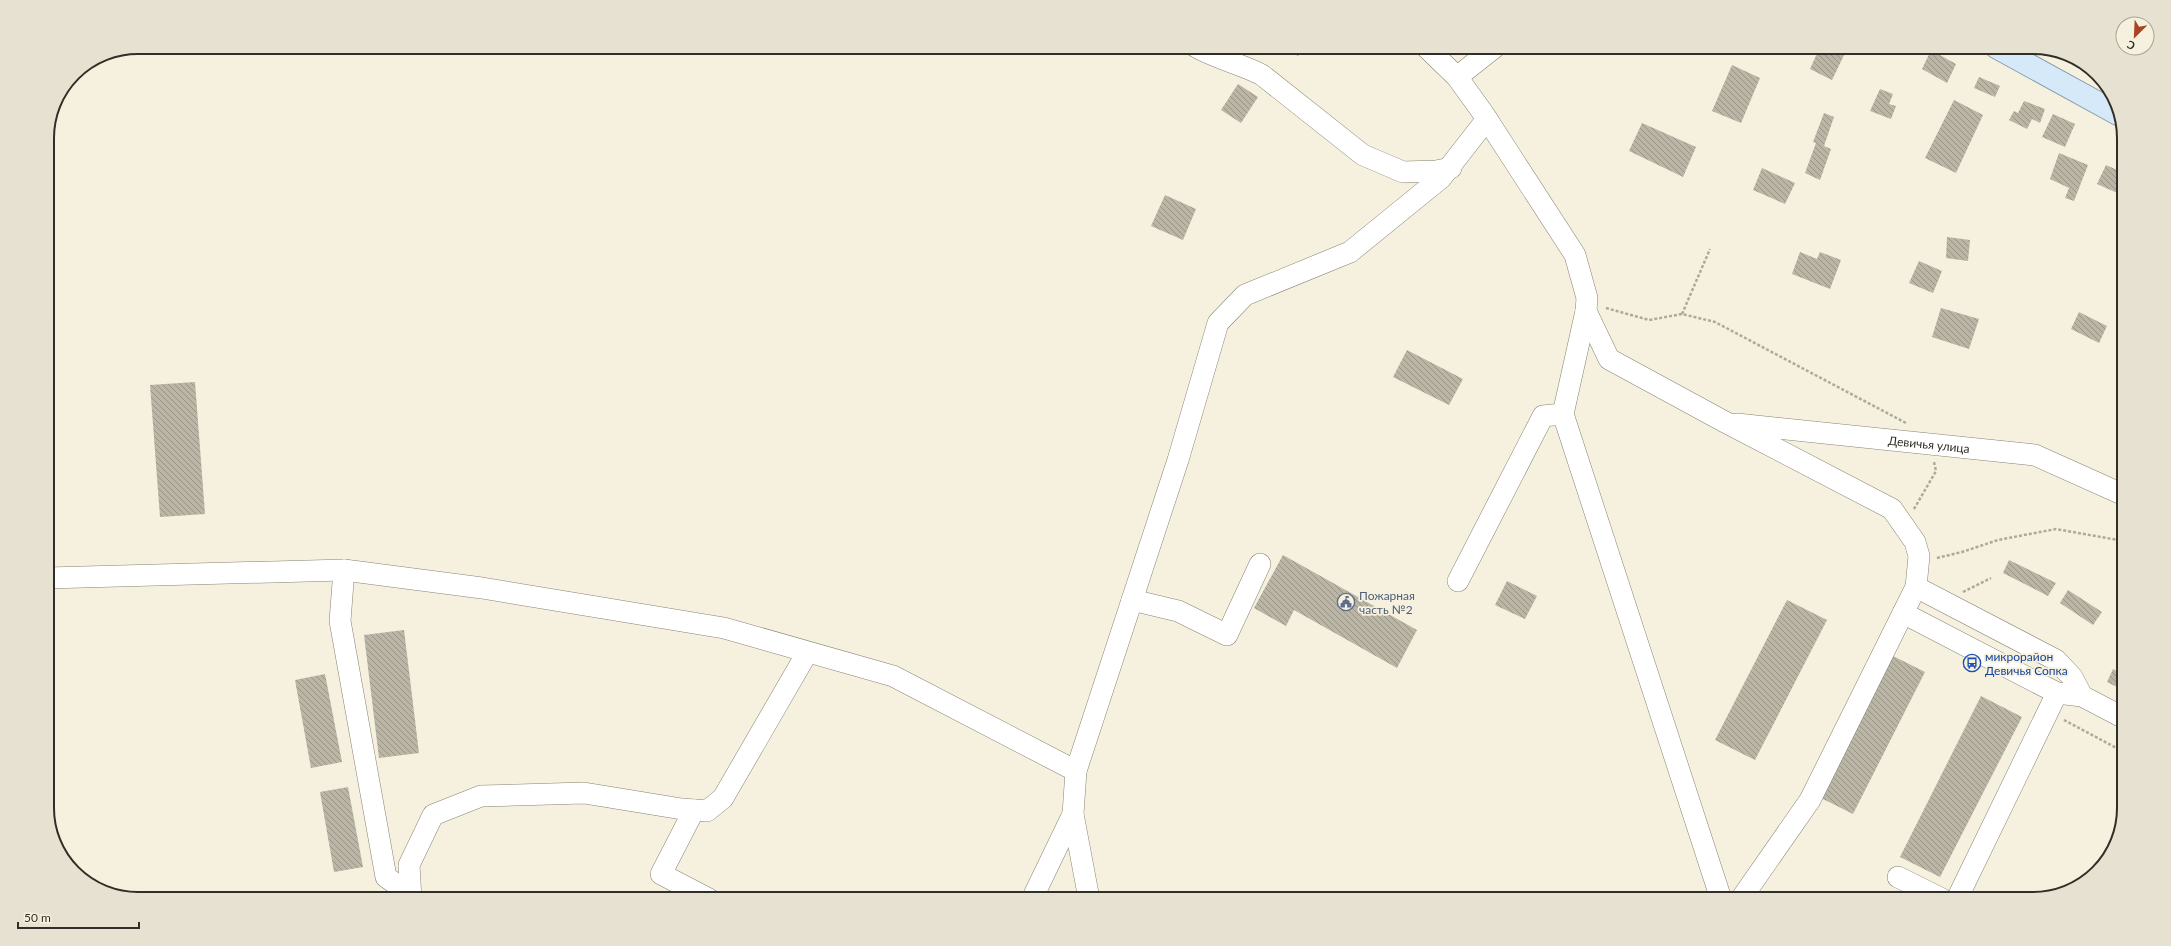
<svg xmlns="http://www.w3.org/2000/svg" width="2171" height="946" font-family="Lato,sans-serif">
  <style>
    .building { fill: url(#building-back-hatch) }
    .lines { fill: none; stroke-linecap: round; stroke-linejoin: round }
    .minor-casing { stroke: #888373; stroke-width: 22 }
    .major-casing { stroke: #899eac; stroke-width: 24 }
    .path { stroke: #ada99b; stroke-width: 2.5; stroke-dasharray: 3 2; stroke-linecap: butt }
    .minor { stroke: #fff; stroke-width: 21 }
    .major { stroke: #d5e9f8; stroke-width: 22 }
    .labels { text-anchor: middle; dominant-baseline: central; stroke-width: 3.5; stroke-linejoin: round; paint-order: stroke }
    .street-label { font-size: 12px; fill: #302e27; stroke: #f6f1df }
    .service-label { font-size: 12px; fill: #4e5e75; stroke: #f6f1df; text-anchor: start }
    .transit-label { font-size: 12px; fill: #164399; stroke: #f6f1df; text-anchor: start }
    .rim { fill: none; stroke: #302e27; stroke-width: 2 }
  </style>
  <defs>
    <pattern id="building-back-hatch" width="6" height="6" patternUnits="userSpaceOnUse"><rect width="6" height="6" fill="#bab5a4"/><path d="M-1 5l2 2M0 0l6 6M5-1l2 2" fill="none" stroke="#989486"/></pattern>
  </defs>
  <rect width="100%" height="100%" fill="#f6f1df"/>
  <!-- building -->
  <g class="building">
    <path d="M1285 47H1305L1298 56Z"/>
    <path d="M1820 47H1838L1846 51 1832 80 1810 69Z"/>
    <path d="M1931 50 1956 64 1947 83 1922 69Z"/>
    <path d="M1732 65 1760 78 1741 123 1712 111Z"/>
    <path d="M1979 77 2000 86 1995 97 1974 88Z"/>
    <path d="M1238 84 1258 97 1241 123 1221 110Z"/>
    <path d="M1880 89 1893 94 1889 104 1896 106 1891 119 1870 111Z"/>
    <path d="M1954 100 1983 115 1956 173 1925 158Z"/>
    <path d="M2024 101 2045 109 2040 123 2032 119 2027 129 2009 120 2014 111 2018 113Z"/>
    <path d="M1824 113 1834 117 1824 146 1831 149 1820 180 1805 173 1816 143 1813 142Z"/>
    <path d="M2053 114 2075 124 2065 147 2042 137Z"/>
    <path d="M1642 123 1696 147 1683 177 1629 151Z"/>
    <path d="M2059 153 2088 165 2074 201 2065 198 2069 188 2050 179Z"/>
    <path d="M2106 165 2124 173V196L2097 184Z"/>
    <path d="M1762 168 1795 183 1785 204 1753 190Z"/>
    <path d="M1165 195 1196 209 1183 240 1151 226Z"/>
    <path d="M1947 237 1970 240 1968 261 1946 258Z"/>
    <path d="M1800 252 1817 259 1820 252 1841 260 1830 289 1792 274Z"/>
    <path d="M1919 261 1942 271 1933 293 1909 283Z"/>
    <path d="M1941 308 1979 319 1969 349 1932 337Z"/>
    <path d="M2079 312 2107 326 2099 343 2071 329Z"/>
    <path d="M1407 350 1463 379 1449 405 1393 377Z"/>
    <path d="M195 382 205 514 160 517 150 385Z"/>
    <path d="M1283 555 1417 630 1397 668 1294 610 1286 626 1254 608Z"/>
    <path d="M2009 560 2056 583 2048 596 2003 573Z"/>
    <path d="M1507 581 1537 596 1525 619 1495 605Z"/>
    <path d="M2068 590 2102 612 2093 625 2060 603Z"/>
    <path d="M1787 600 1827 620 1755 760 1715 740Z"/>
    <path d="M404 630 419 753 379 758 364 635Z"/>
    <path d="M1891 655 1925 672 1853 814 1819 797Z"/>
    <path d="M2113 669 2124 675 2119 688 2107 682Z"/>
    <path d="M325 674 342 762 311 768 295 680Z"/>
    <path d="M1981 696 2022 717 1940 877 1900 857Z"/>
    <path d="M348 787 363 867 334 872 320 792Z"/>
    <path d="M1210 893 1221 899H1207Z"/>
    <path d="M1382 894 1391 899H1379Z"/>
  </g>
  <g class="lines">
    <defs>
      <g id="minor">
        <path d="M1196 47C1217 59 1241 64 1262 75L1363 155 1403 172 1436 171 1451 168"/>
        <path d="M1426 47 1457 77 1483 113 1575 255 1587 298 1586 311 1563 414 1721 899"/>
        <path d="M1457 77 1495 47"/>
        <path d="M1586 311 1609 359 1725 422 1892 509 1915 542 1919 556 1916 587 1810 800 1741 899"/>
        <path id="s1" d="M1737 424 2035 455 2124 495"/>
        <path d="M344 570 340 621 386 877 410 894"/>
        <path d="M47 578 344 570 482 588 724 628 893 676 1076 771"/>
        <path d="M1458 581 1543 416 1563 414"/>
        <path d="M1916 587 2056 660 2072 677 2082 696"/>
        <path d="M1132 600 1178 611 1227 635 1260 564"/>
        <path d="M1903 613 2057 693 2082 696 2124 718"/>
        <path d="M694 810 661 874 709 899"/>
        <path d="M1898 877 1942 899"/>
        <path d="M411 899 409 865 433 815 481 796 584 793 682 809 707 811 723 798 807 653"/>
        <path d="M1032 899 1073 814"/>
        <path d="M1089 899 1073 814 1076 771 1178 460 1218 323 1245 295 1350 252 1441 178 1487 119"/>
        <path d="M1957 899 2057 693"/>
      </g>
      <path id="major" d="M1996 47 2118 114"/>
    </defs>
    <!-- minor casing -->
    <use href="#minor" class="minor-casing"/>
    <!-- major casing -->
    <use href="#major" class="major-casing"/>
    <!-- path -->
    <g class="path">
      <path d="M1606 308 1649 320 1682 314 1715 322 1906 423"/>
      <path d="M1682 314 1710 249"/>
      <path d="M1914 509 1936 471 1934 462"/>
      <path d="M1937 558 1962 552 1998 540 2056 529 2118 540 2124 538"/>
      <path d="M1963 592 1991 578"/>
      <path d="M2064 720 2124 752"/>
    </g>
    <!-- minor -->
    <use href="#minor" class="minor"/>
    <!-- major -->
    <use href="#major" class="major"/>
  </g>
  <!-- icons -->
  <defs>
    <symbol id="civic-ring" viewBox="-11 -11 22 22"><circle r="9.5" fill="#f6f1df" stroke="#5c6f8a" stroke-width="1.5"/><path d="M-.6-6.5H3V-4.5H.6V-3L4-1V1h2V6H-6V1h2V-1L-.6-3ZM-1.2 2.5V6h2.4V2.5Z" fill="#5c6f8a"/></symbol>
    <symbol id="bus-ring" viewBox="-11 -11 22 22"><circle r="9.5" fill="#f6f1df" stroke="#1a4fb4" stroke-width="1.5"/><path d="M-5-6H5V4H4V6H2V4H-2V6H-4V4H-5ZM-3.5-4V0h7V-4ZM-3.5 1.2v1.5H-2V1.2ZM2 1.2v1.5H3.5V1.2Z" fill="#1a4fb4"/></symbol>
  </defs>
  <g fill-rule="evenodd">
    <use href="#civic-ring" x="1336" y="592" width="20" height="20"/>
    <use href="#bus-ring" x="1962" y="653" width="20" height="20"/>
  </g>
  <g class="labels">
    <!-- street labels -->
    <g class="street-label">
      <text stroke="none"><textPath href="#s1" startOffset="193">Девичья улица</textPath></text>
    </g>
    <!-- service labels -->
    <g class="service-label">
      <text x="1359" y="595">Пожарная<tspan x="1359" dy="14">часть №2</tspan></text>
    </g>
    <!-- transit labels -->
    <g class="transit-label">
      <text x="1985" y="656">микрорайон<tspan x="1985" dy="14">Девичья Сопка</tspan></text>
    </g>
  </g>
  <!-- crop -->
  <path d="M0 0H2171V946H0ZM138 54H2033A84 84 0 0 1 2117 138V808A84 84 0 0 1 2033 892H138A84 84 0 0 1 54 808V138A84 84 0 0 1 138 54Z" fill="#e6e1d0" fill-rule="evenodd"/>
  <path class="rim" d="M138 54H2033A84 84 0 0 1 2117 138V808A84 84 0 0 1 2033 892H138A84 84 0 0 1 54 808V138A84 84 0 0 1 138 54Z"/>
  <!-- north arrow -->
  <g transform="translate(2135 36) rotate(204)"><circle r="19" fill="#f6f1df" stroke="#a7a395"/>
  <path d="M0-3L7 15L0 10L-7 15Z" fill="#ab4420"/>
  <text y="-6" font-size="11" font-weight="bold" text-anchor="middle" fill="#302e27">С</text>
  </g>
  <!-- scale -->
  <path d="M18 922v6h121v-6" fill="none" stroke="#302e27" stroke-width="2"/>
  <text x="24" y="922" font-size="12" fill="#302e27" stroke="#f6f1df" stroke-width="3" paint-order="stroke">50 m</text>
</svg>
